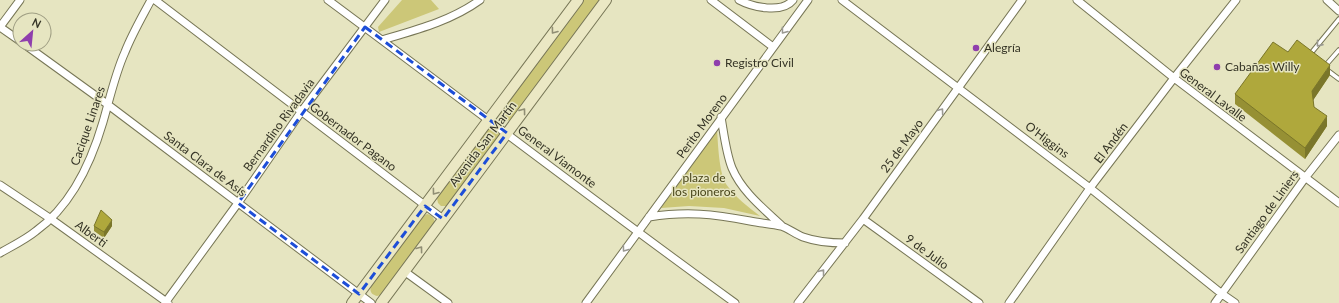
<svg xmlns="http://www.w3.org/2000/svg" width="1339" height="303" font-family="Lato,sans-serif">
  <style>
    .green { fill: #ccc778 }
    .lines { fill: none; stroke-linecap: round; stroke-linejoin: round }
    .service-casing { stroke: #777656; stroke-width: 5.5 }
    .minor-casing { stroke: #777656; stroke-width: 9 }
    .secondary-casing { stroke: #777656; stroke-width: 12 }
    .service { stroke: #fff; stroke-width: 3.5 }
    .minor { stroke: #fff; stroke-width: 7 }
    .secondary { stroke: #ebe8c4; stroke-width: 10 }
    .wall { fill: #969034 }
    .shaded-wall { fill: #7a762a }
    .building { fill: #afa83c; stroke: #7a762a }
    .oneway { stroke: #908e74 }
    .oneway2 { stroke: #9a9992 }
    .marked { fill: none; stroke: #1d4ed8; stroke-width: 3; stroke-dasharray: 8 5; stroke-linejoin: round }
    .poi-dot { fill: #8f3ead; stroke: #e6e5c1; stroke-width: 1.5 }
    .labels { text-anchor: middle; stroke-width: 3; stroke-linejoin: round; paint-order: stroke }
    .poi-label { font-size: 12px; fill: #343325; stroke: #e6e5c1; text-anchor: start }
    .street-label { font-size: 12px; fill: #343325; stroke: #e6e5c1 }
    .park-label { font-size: 12px; fill: #49461a; stroke: #e6e5c1 }
  </style>
  <rect width="100%" height="100%" fill="#e6e5c1"/>
  <path class="green" d="M402 0H431L439 9 379 32 378 27Z
    M582 0H602L512 120 505 121 500 116 502 110Z
    M490 128C495 129 499 131 499 136L450 203 446 206H441L438 203 437 198 439 195 486 130Z
    M717 129C718 144 719 172 726 184 735 197 748 207 760 216L724 208 689 206 661 208Z
    M427 214C432 215 433 217 435 222L433 226 381 295 377 296C370 294 369 290 372 284L422 217Z"/>
  <g class="lines">
    <g class="service-casing">
      <path id="service" d="M1311 55 1312 52 1339 19
        M1325 66 1339 50
        M1327 70 1339 79"/>
    </g>
    <g class="minor-casing">
      <path id="minor" d="M155 0 443 219
        M328 0C464 101 598 204 735 303
        M711 0 773 47
        M739 0C752 7 782 14 793 0
        M842 0 1090 188 1222 294 1235 303
        M1077 0 1174 78 1339 203
        M1327 0 1339 11
        M0 27 20 0
        M0 27 20 41
        M382 40C416 30 451 21 480 0
        M24 44 107 104 371 303
        M721 117C724 134 726 153 732 168 742 192 764 209 782 226
        M0 185 51 219 168 303
        M649 217C687 211 713 214 750 221 760 223 771 224 781 226 788 228 795 234 803 237 817 242 830 243 845 243
        M863 219 979 303
        M0 253C12 246 25 240 36 231 72 205 91 163 103 122 110 98 115 74 125 52 132 34 142 17 151 0
        M404 271 448 303
        M165 303 238 203 301 112 385 0
        M586 303 808 0
        M798 303 863 219 1022 0
        M1009 303 1090 188 1174 78 1236 0
        M1215 303 1305 178 1339 135"/>
    </g>
    <g class="secondary-casing">
      <path id="secondary" d="M352 303 578 0
        M381 303 606 0"/>
    </g>
    <use href="#service" class="service"/>
    <use href="#minor" class="minor"/>
    <use href="#secondary" class="secondary"/>
  </g>
  <path class="wall" d="M1288 52 1330 75 1313 100 1314 107 1327 126 1305 159 1235 104V94Z
    M94 226H112L104 238 94 231Z"/>
  <path class="shaded-wall" d="M1330 65V75L1312 102V91Z
    M1327 116V126L1305 159V148Z
    M112 220V226L104 238V232Z"/>
  <path class="building" d="M1297 40 1330 65 1312 91 1314 107 1327 116 1305 148 1235 94 1273 42 1288 52Z
    M101 210 112 220 104 232 94 226Z"/>
  <defs><path id="oneway-chevron" d="M-2-3.5L2.5 0L-2 3.5" fill="none" stroke-width="1.6" stroke-linecap="round" stroke-linejoin="round"/></defs>
  <g class="oneway">
    <use href="#oneway-chevron" transform="translate(554 31) rotate(127)"/>
    <use href="#oneway-chevron" transform="translate(523 111) rotate(-53)"/>
    <use href="#oneway-chevron" transform="translate(435 192) rotate(127)"/>
    <use href="#oneway-chevron" transform="translate(420 249) rotate(-53)"/>
  </g>
  <g class="oneway2">
    <use href="#oneway-chevron" transform="translate(784 31) rotate(127)"/>
    <use href="#oneway-chevron" transform="translate(1319 44) rotate(129)"/>
    <use href="#oneway-chevron" transform="translate(941 111) rotate(-54)"/>
    <use href="#oneway-chevron" transform="translate(625 249) rotate(126)"/>
    <use href="#oneway-chevron" transform="translate(822 272) rotate(-52)"/>
  </g>
  <path class="marked" d="M365 27 507 133 443 219 425 206 359 294 238 203Z"/>
  <g class="poi-dot">
    <circle cx="976" cy="48" r="4"/>
    <circle cx="717" cy="63" r="4"/>
    <circle cx="1217" cy="67" r="4"/>
  </g>
  <g class="labels">
    <g class="poi-label">
      <text x="984" y="52">Alegría</text>
      <text x="725" y="67">Registro Civil</text>
      <text x="1225" y="71">Cabañas Willy</text>
    </g>
    <g class="street-label">
      <text transform="translate(1213 95) rotate(37)" y="4">General Lavalle</text>
      <text transform="translate(279 125) rotate(-54)" y="4">Bernardino Rivadavia</text>
      <text transform="translate(88 126) rotate(-71)" y="4">Cacique Linares</text>
      <text transform="translate(702 126) rotate(-54)" y="4">Perito Moreno</text>
      <text transform="translate(353 137) rotate(37)" y="4">Gobernador Pagano</text>
      <text transform="translate(1047 140) rotate(37)" y="4">O'Higgins</text>
      <text transform="translate(1111 143) rotate(-53)" y="4">El Andén</text>
      <text transform="translate(483 144) rotate(-53)" y="4">Avenida San Martín</text>
      <text transform="translate(902 146) rotate(-54)" y="4">25 de Mayo</text>
      <text transform="translate(557 157) rotate(37)" y="4">General Viamonte</text>
      <text transform="translate(205 164) rotate(37)" y="4">Santa Clara de Asís</text>
      <text transform="translate(1267 212) rotate(-54)" y="4">Santiago de Liniers</text>
      <text transform="translate(91 234) rotate(36)" y="4">Alberti</text>
      <text transform="translate(927 252) rotate(36)" y="4">9 de Julio</text>
    </g>
    <g class="park-label">
      <text x="704" y="182">plaza de<tspan x="704" dy="14">los pioneros</tspan></text>
    </g>
  </g>
  <g transform="translate(32 32) rotate(27)"><circle r="19" fill="#e6e5c1" stroke="#9f9e83"/>
  <path d="M0-3L7 15L0 10L-7 15Z" fill="#8f3ead"/>
  <text y="-6" font-size="11" font-weight="bold" text-anchor="middle" fill="#343325">N</text>
  </g>
</svg>
